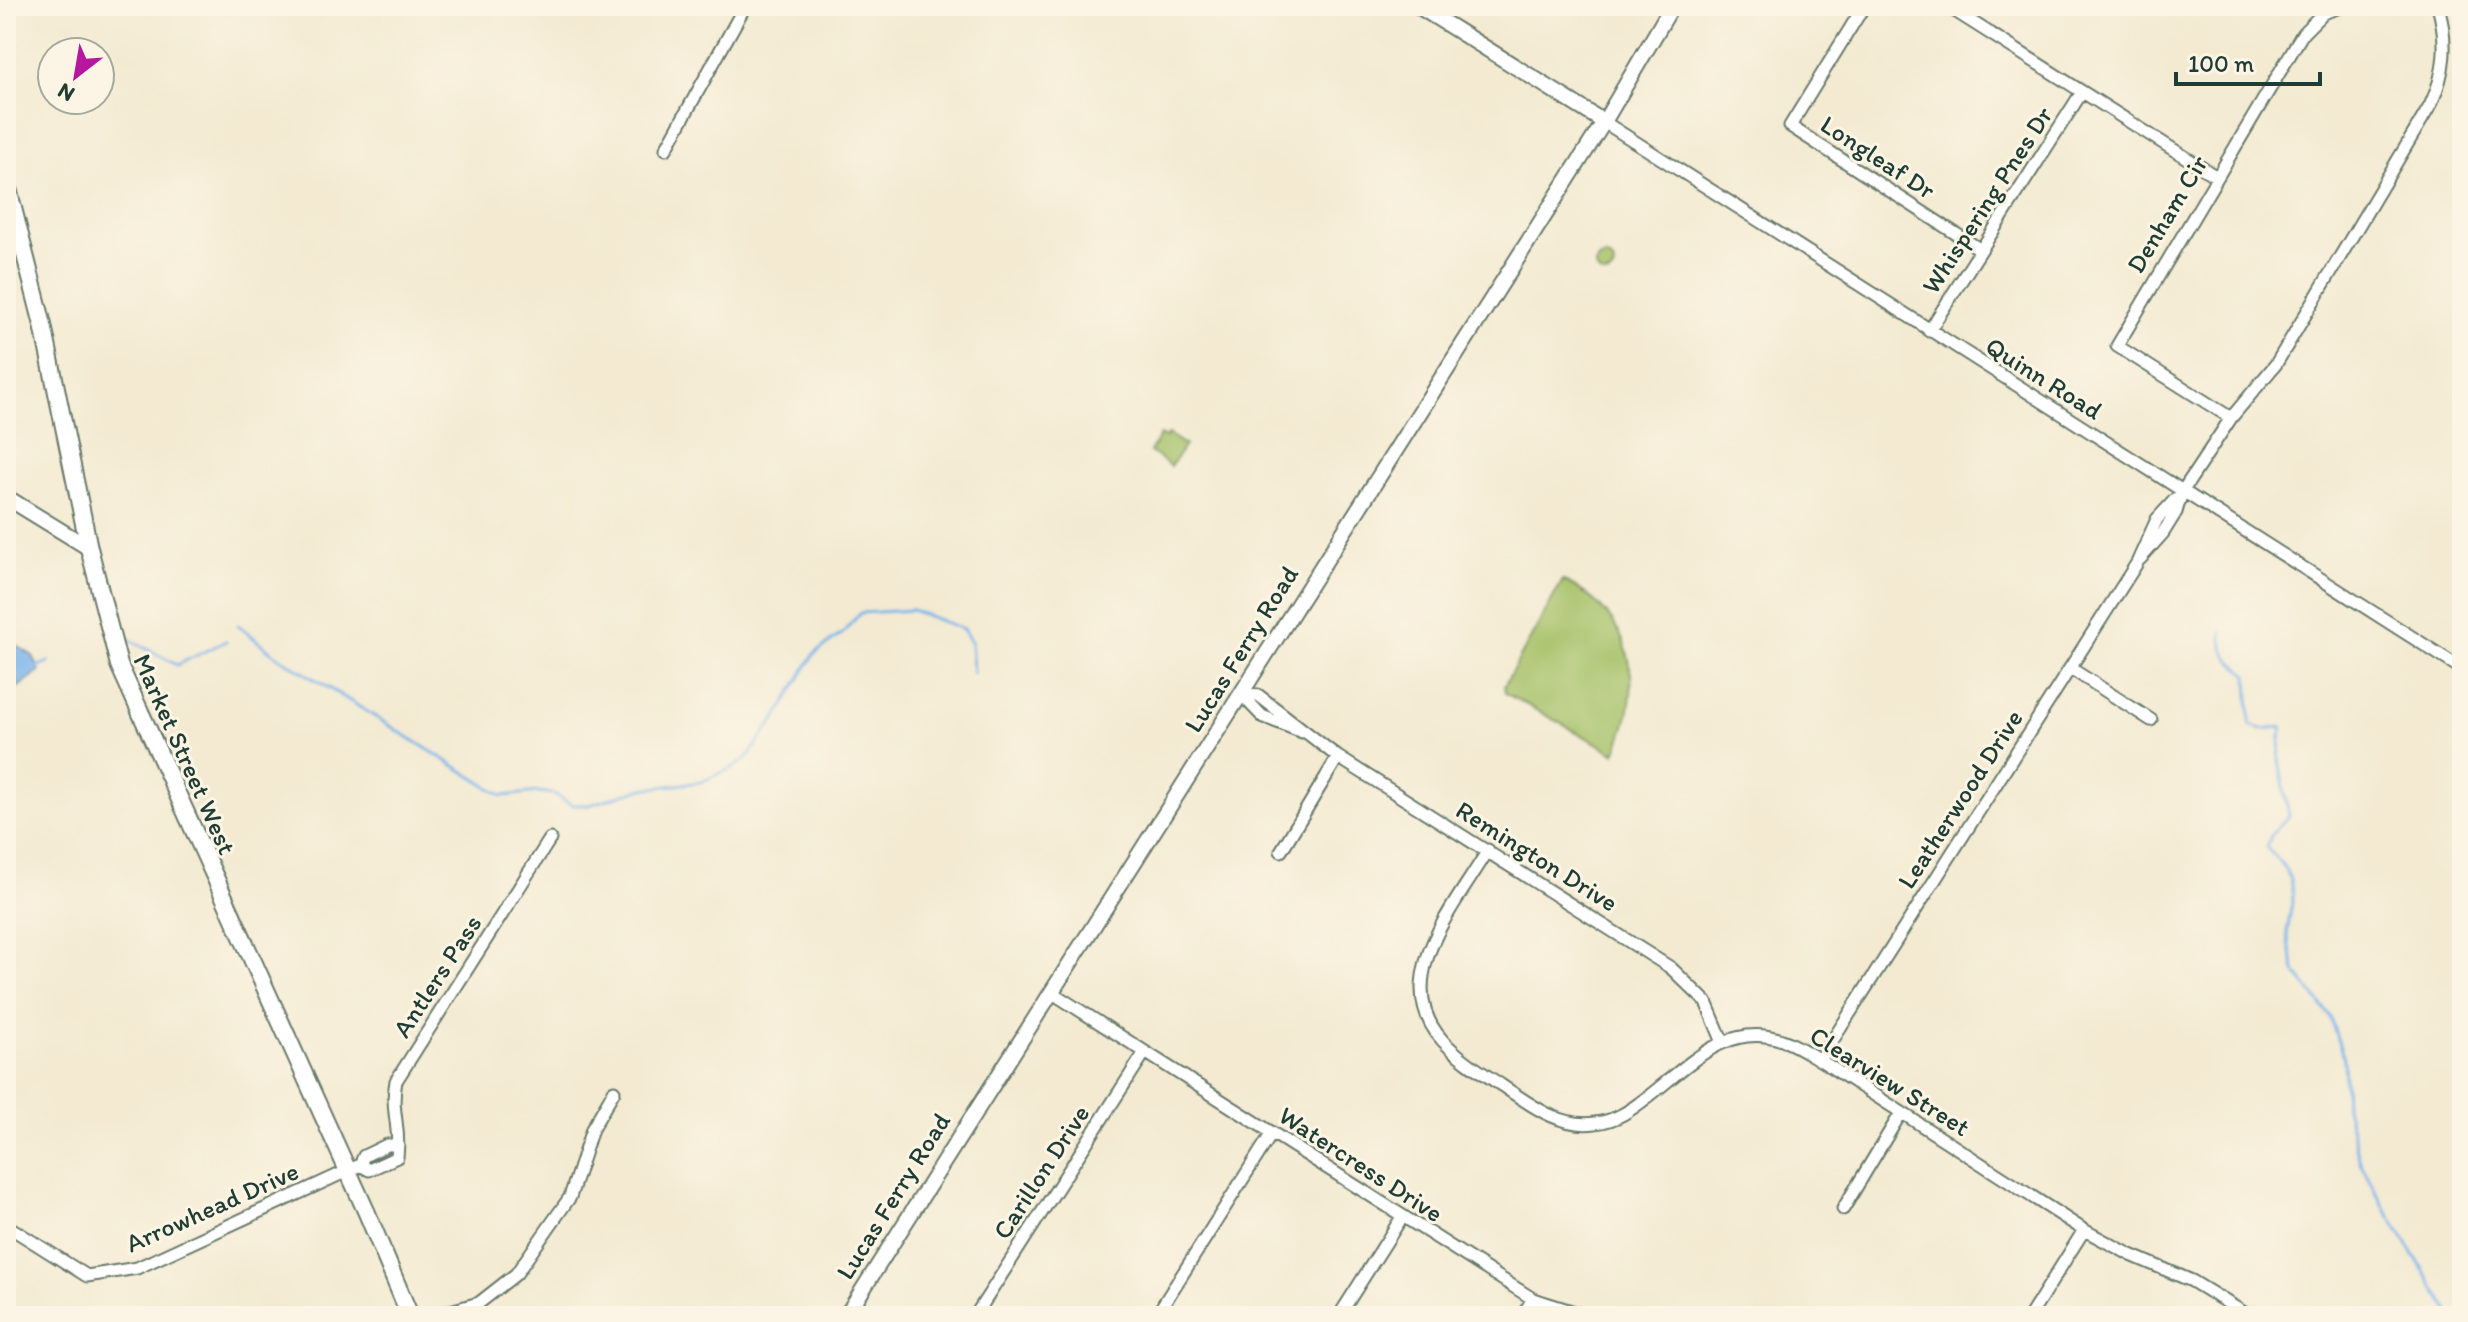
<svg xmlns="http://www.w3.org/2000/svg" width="2468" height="1322" font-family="Itim,sans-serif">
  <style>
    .green { fill: #a5c168; stroke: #627f4e; stroke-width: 2 }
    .water { fill: #7cb4eb; stroke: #4e7890; stroke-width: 2 }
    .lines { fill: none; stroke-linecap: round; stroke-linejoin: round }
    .stream { stroke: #7cb4eb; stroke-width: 3 }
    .minor-casing { stroke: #697a6b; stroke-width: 15 }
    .tertiary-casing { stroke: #697a6b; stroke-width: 18 }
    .secondary-casing { stroke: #697a6b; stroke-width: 20 }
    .minor { stroke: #fff; stroke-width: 11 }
    .tertiary { stroke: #fff; stroke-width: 14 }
    .secondary { stroke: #fff; stroke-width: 16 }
    .labels { text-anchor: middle; stroke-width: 6; stroke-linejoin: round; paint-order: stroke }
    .street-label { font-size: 26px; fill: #1f3d34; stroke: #fcf5e5 }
  </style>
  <rect width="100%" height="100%" fill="#fcf5e5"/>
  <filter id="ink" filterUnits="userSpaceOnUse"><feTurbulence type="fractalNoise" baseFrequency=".0125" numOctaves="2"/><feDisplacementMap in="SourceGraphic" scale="16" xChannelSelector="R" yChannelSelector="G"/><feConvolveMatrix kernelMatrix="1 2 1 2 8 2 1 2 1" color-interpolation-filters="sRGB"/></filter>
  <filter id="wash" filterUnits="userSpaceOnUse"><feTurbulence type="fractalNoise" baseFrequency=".006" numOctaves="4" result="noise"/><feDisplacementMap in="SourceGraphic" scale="32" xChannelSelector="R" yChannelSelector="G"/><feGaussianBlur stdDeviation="1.8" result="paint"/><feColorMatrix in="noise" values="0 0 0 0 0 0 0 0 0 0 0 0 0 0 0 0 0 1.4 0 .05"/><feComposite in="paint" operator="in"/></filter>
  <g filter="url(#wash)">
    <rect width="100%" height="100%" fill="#f3ead1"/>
    <path class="green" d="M1596 266a9 9 0 1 1 18 0a9 9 0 1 1-18 0Z
      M1168 434 1185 445 1171 466 1150 452 1160 435 1165 438Z
      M1563 580C1635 617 1646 683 1615 753L1505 693 1504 686Z"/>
    <path class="water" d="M6 639 33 656 40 671 6 696Z"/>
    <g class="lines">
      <path class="stream" d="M238 625 274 654 503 796 538 792 554 794 572 805H589L641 789 701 782 736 766 747 758 777 717 814 654 843 633 860 613 912 610 963 629 971 642 973 673
        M2222 632C2221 655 2230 661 2248 675L2250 725 2261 729 2282 727 2279 760 2289 816 2271 835 2267 848 2285 868 2290 879 2293 896 2287 933 2295 971 2330 1017 2344 1059 2346 1107 2360 1162 2383 1205 2452 1316
        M119 634 177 665 226 641
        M34 668 49 662"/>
    </g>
  </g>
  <g filter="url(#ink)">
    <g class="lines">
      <g class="minor-casing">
        <path id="minor" d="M1864 6 1790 126 1981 250
          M1947 6 2215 176
          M1604 122 2462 669
          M666 149 745 6
          M1929 331 2082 92
          M2231 418 2117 346 2303 33 2323 13 2343 6
          M2140 559 2163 533 2176 512 2182 492 2231 418 2276 364 2430 106C2446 72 2448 42 2438 6
          M2070 668 2151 720
          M1241 694 1258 695 1338 757 1671 968 1706 1002 1722 1040
          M1241 694 1262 716 1302 732
          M1488 850C1457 904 1387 980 1443 1041 1460 1059 1481 1072 1501 1085 1530 1104 1559 1128 1595 1123 1617 1121 1632 1109 1649 1096 1688 1066 1727 1021 1782 1040 1795 1044 1808 1053 1820 1060L2084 1230 2131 1255 2192 1281 2249 1316
          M1281 851 1338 757
          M1051 992 1533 1299 1581 1314 1666 1316
          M1820 1060 2137 563 2157 519 2182 492
          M360 1165 369 1170 397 1157C401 1126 390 1112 396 1081L550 839
          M1843 1209 1901 1113
          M6 1225 87 1276 137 1268 360 1165 364 1156 387 1145H398
          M432 1316 479 1303 516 1274 570 1197 592 1129 614 1091
          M975 1316 1145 1052
          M1156 1316 1272 1133
          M1339 1316 1402 1217
          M1522 1316 1533 1299
          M2030 1316 2084 1230"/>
      </g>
      <g class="tertiary-casing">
        <path id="tertiary" d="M1418 6 1604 122
          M6 497 89 548
          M846 1316 1604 122 1672 6"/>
      </g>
      <g class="secondary-casing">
        <path id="secondary" d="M6 181 43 325 89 548 119 665 367 1213 410 1316"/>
      </g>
      <use href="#minor" class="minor"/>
      <use href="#tertiary" class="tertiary"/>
      <use href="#secondary" class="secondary"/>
    </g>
  </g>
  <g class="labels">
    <g class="street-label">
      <text transform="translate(1878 157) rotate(33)" y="9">Longleaf Dr</text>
      <text transform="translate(1987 200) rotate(-57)" y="9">Whispering Pnes Dr</text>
      <text transform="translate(2167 214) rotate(-59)" y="9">Denham Cir</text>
      <text transform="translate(2044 378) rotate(32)" y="9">Quinn Road</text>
      <text transform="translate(1241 649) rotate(-58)" y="9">Lucas Ferry Road</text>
      <text transform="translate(185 754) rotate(66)" y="9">Market Street West</text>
      <text transform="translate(1960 799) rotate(-57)" y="9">Leatherwood Drive</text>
      <text transform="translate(1537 856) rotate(32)" y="9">Remington Drive</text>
      <text transform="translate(437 976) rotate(-57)" y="9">Antlers Pass</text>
      <text transform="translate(1890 1081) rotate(32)" y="9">Clearview Street</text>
      <text transform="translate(1361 1164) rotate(33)" y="9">Watercress Drive</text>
      <text transform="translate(1041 1172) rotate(-57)" y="9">Carillon Drive</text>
      <text transform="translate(893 1196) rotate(-58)" y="9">Lucas Ferry Road</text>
      <text transform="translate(212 1207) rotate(-24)" y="9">Arrowhead Drive</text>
    </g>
  </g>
  <rect width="2468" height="1322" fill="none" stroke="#fcf5e5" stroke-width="32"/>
  <g transform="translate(76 76) rotate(211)"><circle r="38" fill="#fcf5e5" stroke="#a4ab9e" stroke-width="2"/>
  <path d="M0-6L14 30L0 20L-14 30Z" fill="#b5179e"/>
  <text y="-12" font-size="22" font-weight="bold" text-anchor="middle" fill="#1f3d34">N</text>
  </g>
  <path d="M2176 72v12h144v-12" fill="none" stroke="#1f3d34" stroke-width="4"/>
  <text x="2188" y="72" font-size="24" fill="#1f3d34" stroke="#fcf5e5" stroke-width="6" paint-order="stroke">100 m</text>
</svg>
